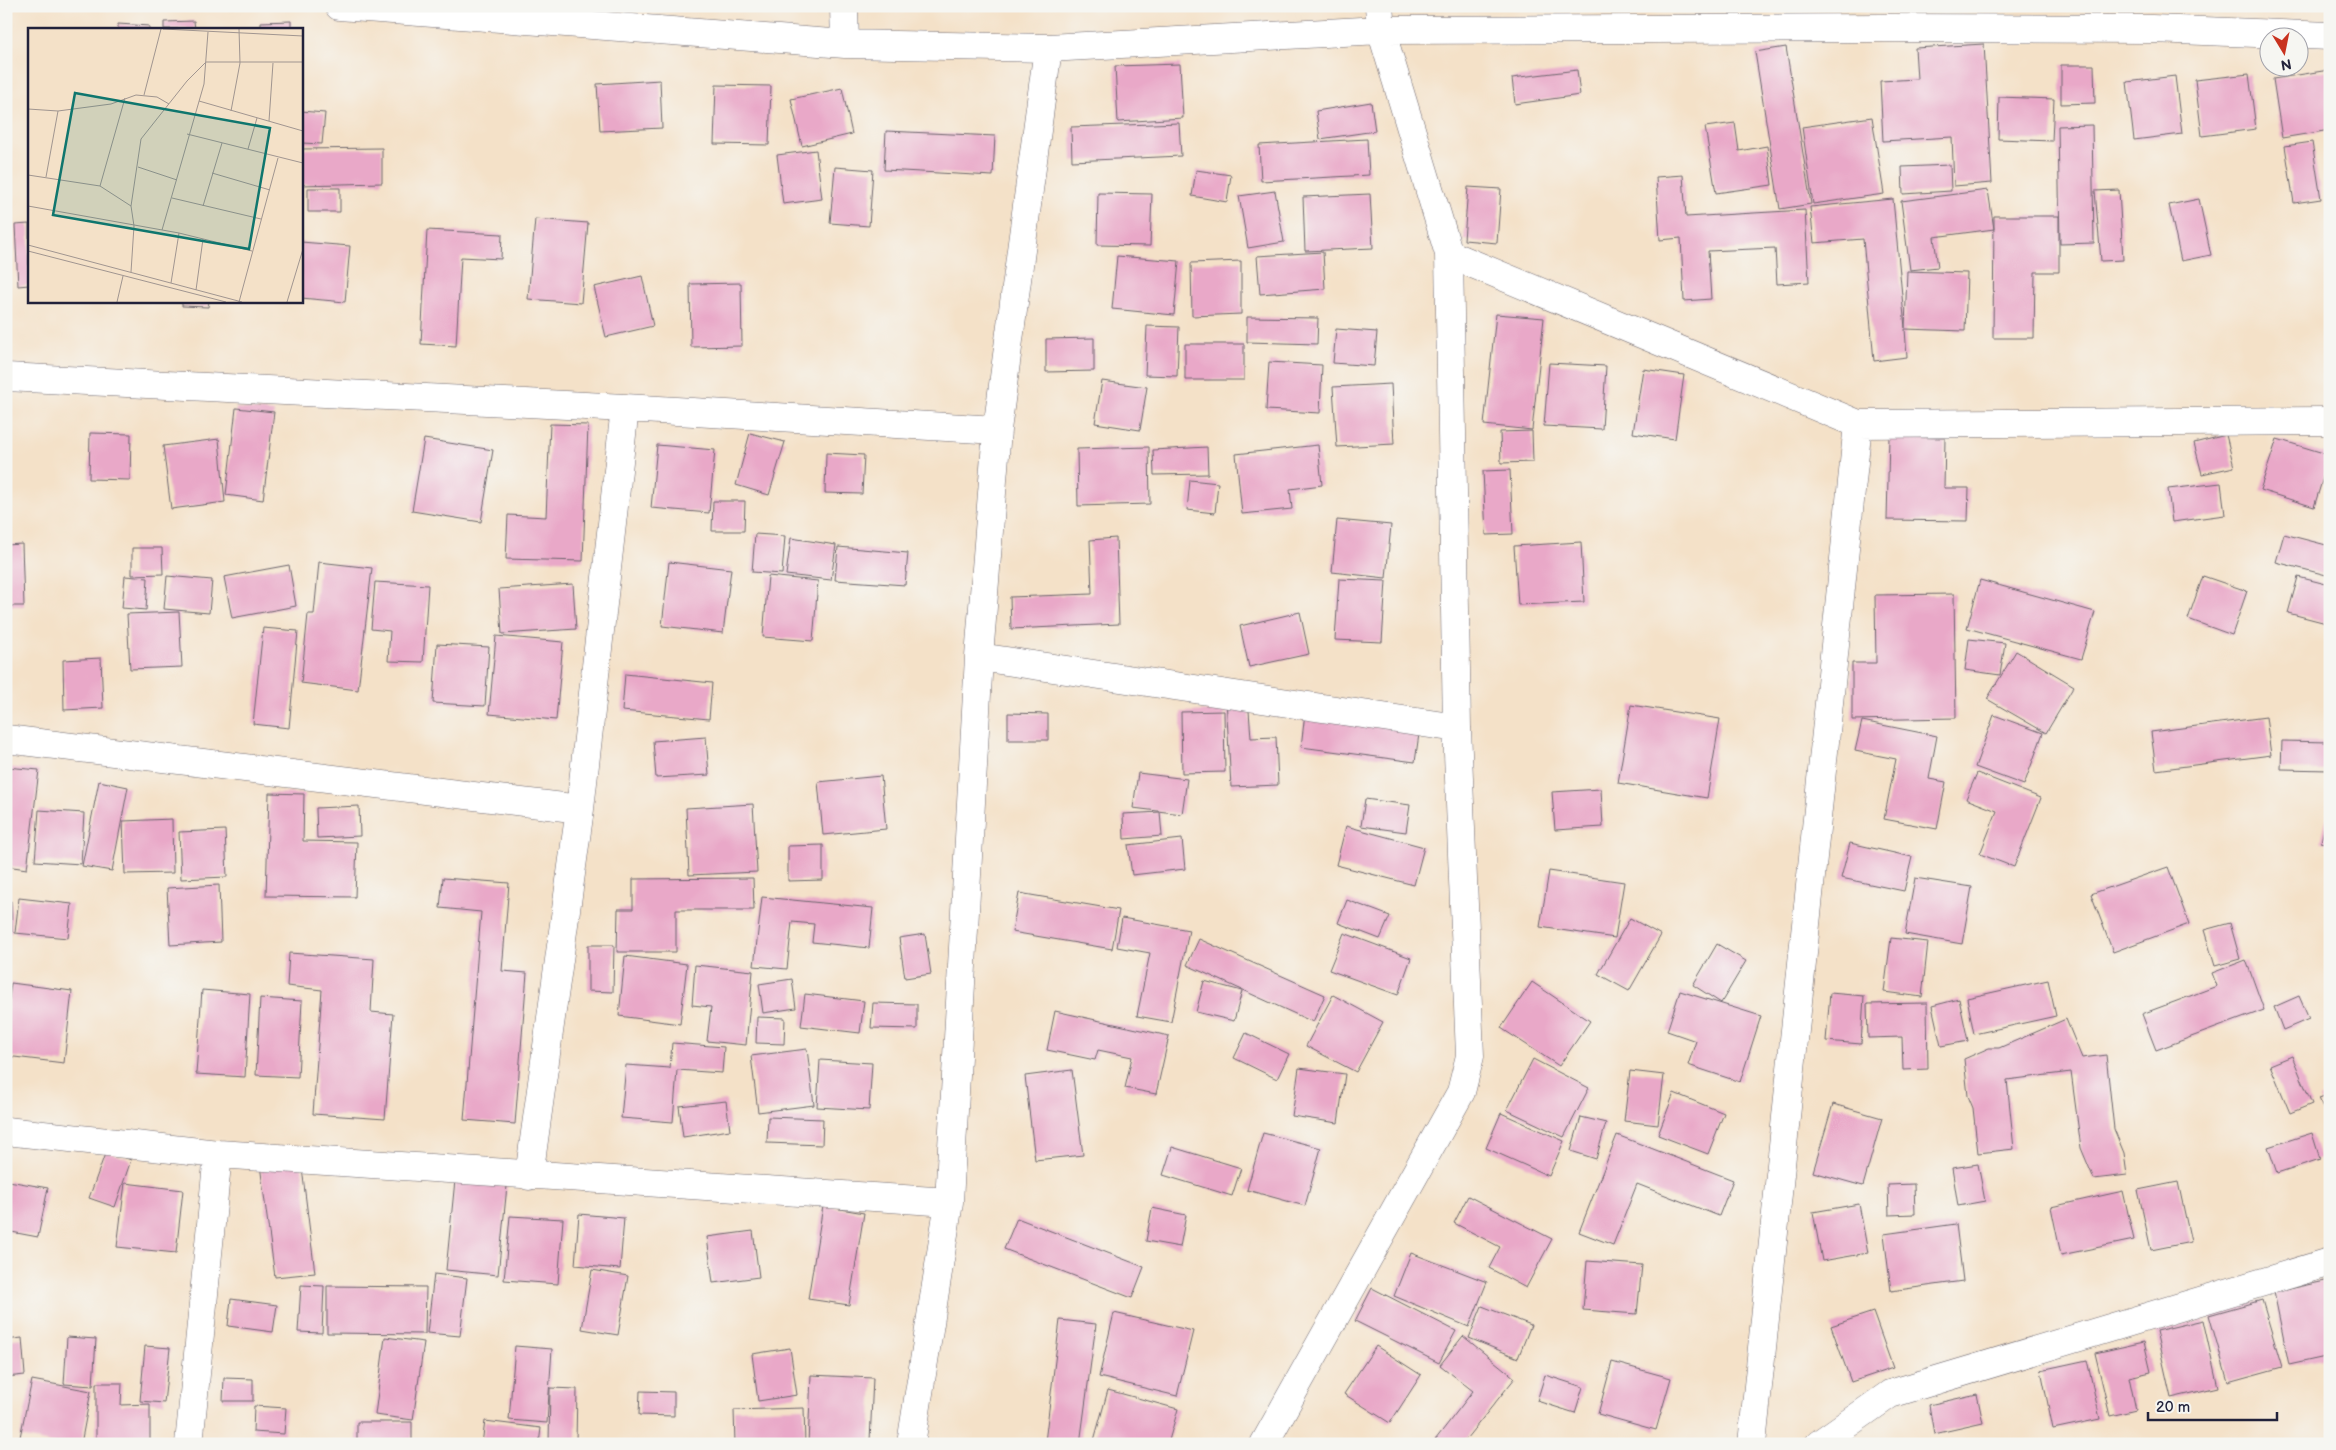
<svg xmlns="http://www.w3.org/2000/svg" width="2336" height="1450" font-family="'Balsamiq Sans',sans-serif">
  <style>
    .building { fill: #e9a8c8 }
    .lines { fill: none; stroke-linecap: round; stroke-linejoin: round }
    .minor-casing { stroke: #6c656c; stroke-width: 29 }
    .minor { stroke: #fff; stroke-width: 28 }
    .inset-road { fill: none; stroke: #a09590; stroke-width: 1 }
    .view { fill: #0f766e; fill-opacity: 0.15; stroke: #0f766e; stroke-width: 2.5 }
    .inset-edge { fill: none; stroke: #22223b; stroke-width: 2.5 }
  </style>
  <rect width="100%" height="100%" fill="#f6f6f2"/>
  <filter id="ink" filterUnits="userSpaceOnUse"><feTurbulence type="fractalNoise" baseFrequency=".02" numOctaves="2"/><feDisplacementMap in="SourceGraphic" scale="10" xChannelSelector="R" yChannelSelector="G"/><feConvolveMatrix kernelMatrix="1 2 1 2 8 2 1 2 1" color-interpolation-filters="sRGB"/></filter>
  <filter id="wash" filterUnits="userSpaceOnUse"><feTurbulence type="fractalNoise" baseFrequency=".0096" numOctaves="4" result="noise"/><feDisplacementMap in="SourceGraphic" scale="20" xChannelSelector="R" yChannelSelector="G"/><feGaussianBlur stdDeviation="1.12" result="paint"/><feColorMatrix in="noise" values="0 0 0 0 0 0 0 0 0 0 0 0 0 0 0 0 0 1.4 0 .05"/><feComposite in="paint" operator="in"/></filter>
  <g filter="url(#wash)">
    <rect width="100%" height="100%" fill="#f4e1c8"/>
    <g id="blocks">
      <path class="building" d="M194 21 195 29H164V22Z
        M291 21V29H261V22Z
        M118 24 149 26V29H118Z
        M1984 44 1992 183 1954 186 1952 137 1883 141 1880 81 1917 79 1915 48Z
        M1786 47 1811 204 1780 209 1755 52Z
        M1180 64 1183 118 1118 122 1115 66Z
        M2061 65H2094L2095 103 2061 104Z
        M1577 70 1580 95 1515 104 1512 78Z
        M2329 70 2330 130 2282 138 2273 79Z
        M2249 74 2256 129 2202 136 2195 80Z
        M2175 76 2182 134 2134 140 2127 82Z
        M660 80 662 128 600 131 597 84Z
        M716 85 771 86 769 145 714 144Z
        M842 88 852 134 802 146 791 99Z
        M1999 97 2054 99 2052 141 1998 139Z
        M1371 102 1375 131 1320 139 1316 111Z
        M301 111 325 113 322 144 301 143Z
        M1872 117 1884 194 1813 204 1802 127Z
        M1179 123 1181 156 1072 161 1071 127Z
        M1735 123 1739 151 1767 146 1772 185 1716 193 1705 127Z
        M2092 125 2094 243 2060 244 2058 126Z
        M886 131 995 136 993 176 884 170Z
        M1367 139 1369 175 1261 181 1259 145Z
        M2312 142 2321 199 2294 203 2285 146Z
        M382 148V183L301 185V149Z
        M816 150 822 199 783 204 777 155Z
        M1950 165 1951 191 1903 194 1902 167Z
        M835 167 873 170 869 226 830 223Z
        M1196 170 1231 175 1227 202 1192 196Z
        M1683 175 1686 217 1805 210 1809 282 1777 284 1775 248 1708 251 1711 299 1684 301 1681 238 1660 240 1656 177Z
        M1468 187 1501 189 1497 243 1464 240Z
        M308 188H340V212H308Z
        M1988 190 1994 229 1934 237 1938 267 1910 270 1901 201Z
        M2119 190 2123 260 2101 261 2095 191Z
        M1275 191 1284 242 1248 248 1239 196Z
        M1098 193 1152 194 1150 246 1097 245Z
        M1370 194 1373 248 1305 251 1303 197Z
        M1893 199 1905 328 1907 271 1967 273 1965 331 1905 329 1907 357 1874 361 1863 239 1814 243 1810 207Z
        M2199 199 2211 255 2181 261 2169 205Z
        M1994 216H2059V272H2035L2034 338H1993Z
        M535 219 588 223 581 303 528 299Z
        M29 224V285L18 286 15 225Z
        M427 230 502 234 501 259 461 257 456 346 421 344Z
        M301 242 350 246 345 302 301 298Z
        M1323 252 1325 289 1260 294 1257 256Z
        M1117 256 1179 261 1174 315 1112 309Z
        M1241 261V314L1192 316 1191 263Z
        M642 276 653 326 606 337 594 287Z
        M741 283 742 346 691 347 690 284Z
        M182 301H209L208 307 182 306Z
        M1496 314 1544 318 1532 430 1484 425Z
        M1247 317 1318 318 1317 344 1247 342Z
        M1147 326 1179 327 1177 376 1145 375Z
        M1336 329 1377 332 1374 366 1333 363Z
        M1094 338V371L1046 372V339Z
        M1185 344H1244V380H1185Z
        M1269 362 1322 365 1320 413 1266 410Z
        M1549 363 1606 366 1602 429 1544 426Z
        M1643 369 1684 375 1675 439 1633 433Z
        M1102 381 1147 387 1140 430 1095 423Z
        M1391 384 1394 444 1337 447 1333 387Z
        M236 408 274 412 263 500 226 495Z
        M550 424 588 425 583 561 506 559 508 515 546 517Z
        M1532 431 1533 462 1501 463 1500 432Z
        M90 433 131 434 130 480 89 479Z
        M750 433 785 442 769 495 736 485Z
        M2226 435 2234 467 2202 474 2194 443Z
        M1889 437 1945 438 1944 488H1969L1968 521 1887 520Z
        M219 439 225 502 171 509 163 446Z
        M424 439 493 450 481 522 412 511Z
        M2277 439 2330 455 2314 507 2260 490Z
        M657 445 715 450 709 513 651 508Z
        M1318 445 1322 485 1290 489 1292 509 1242 514 1236 454Z
        M1149 447 1150 504 1078 506 1077 449Z
        M1207 447 1208 474 1154 475 1153 450Z
        M826 453 864 455 862 494 825 493Z
        M1510 470 1513 534 1486 535 1483 471Z
        M1190 480 1218 483 1215 513 1187 510Z
        M2221 483 2225 515 2172 522 2168 489Z
        M713 501H745L744 531H712Z
        M1337 520 1391 525 1386 578 1332 572Z
        M755 534 785 536 782 574 752 572Z
        M2284 534 2330 546V576L2276 562Z
        M791 538 836 545 831 580 786 575Z
        M1116 538 1119 624 1011 629 1010 597 1092 594 1090 540Z
        M1581 542 1584 602 1518 605 1514 546Z
        M22 544 24 606H6V545Z
        M838 547 908 553 905 585 835 580Z
        M132 548H162L163 574 132 575Z
        M319 562 372 568 358 690 301 683 308 614H314Z
        M669 562 731 569 723 633 662 626Z
        M289 565 296 606 232 618 224 577Z
        M125 576 148 578 146 610 122 608Z
        M167 576 212 580 209 613 164 609Z
        M768 576 818 581 813 641 763 637Z
        M2203 576 2247 591 2232 635 2188 619Z
        M2298 577 2330 585V624L2288 613Z
        M1339 579 1386 581 1382 642 1335 640Z
        M1980 580 2095 612 2081 659 1967 628Z
        M375 582 428 585 423 662 388 661 390 631 371 629Z
        M573 584 576 629 502 634 499 589Z
        M1954 594 1956 718 1852 720V663H1876L1875 595Z
        M179 612 182 667 130 669 127 614Z
        M1300 612 1309 654 1249 667 1240 626Z
        M263 628 298 631 289 728 253 724Z
        M496 636 563 642 556 720 489 714Z
        M1969 639 2005 643 2000 675 1965 670Z
        M437 644 489 647 485 706 433 703Z
        M2016 651 2074 686 2046 733 1987 699Z
        M101 658 103 708 64 710 63 660Z
        M625 674 712 683 709 719 622 711Z
        M1248 697 1251 738 1276 737 1278 785 1231 787 1226 698Z
        M1306 705 1421 720 1415 762 1301 747Z
        M1631 705 1720 719 1707 798 1618 783Z
        M1224 711 1225 772 1182 773 1181 712Z
        M1008 713 1048 714V740H1008Z
        M1994 715 2043 733 2024 785 1975 767Z
        M2266 717 2271 755 2156 770 2151 732Z
        M1862 721 1937 736 1929 779 1946 782 1937 829 1884 819 1896 759 1855 751Z
        M706 737 709 775 656 778 653 741Z
        M2282 741 2330 742V770L2281 769Z
        M6 767 39 770 27 869 6 866Z
        M1138 773 1187 779 1182 814 1133 808Z
        M1977 773 2041 798 2014 867 1980 854 1997 811 1966 799Z
        M881 776 886 829 823 835 818 782Z
        M99 781 128 787 112 871 82 866Z
        M1601 789 1603 827 1555 830 1552 792Z
        M269 793 304 794 303 841 357 842 355 897 266 896Z
        M1365 799 1410 805 1406 832 1361 826Z
        M753 804 757 872 689 875 686 808Z
        M359 806 360 836 317 838 316 808Z
        M2329 808H2330V844L2321 842Z
        M39 810 84 813 81 864 35 861Z
        M1160 812 1162 836 1124 839 1123 814Z
        M172 819 173 873 125 874 123 821Z
        M1346 826 1424 847 1414 885 1336 865Z
        M225 830 227 877 181 879 179 832Z
        M1182 839 1185 869 1132 875 1128 845Z
        M1850 843 1912 857 1904 891 1841 878Z
        M823 845V880L788 881V846Z
        M2168 867 2189 924 2113 952 2091 894Z
        M1549 871 1624 882 1615 938 1540 927Z
        M443 878 509 883 502 971 527 973 515 1124 464 1120 481 912 440 908Z
        M753 878 754 910H676V952H617L618 909H633V879Z
        M1915 878 1972 887 1962 944 1905 934Z
        M219 885 221 942 170 945 167 888Z
        M1019 893 1119 910 1112 949 1012 932Z
        M762 897 873 908 869 948 812 942 814 924 792 922 787 969 754 966Z
        M19 898 72 904 68 938 15 933Z
        M1347 900 1390 916 1380 939 1338 923Z
        M6 901H11L12 933H6Z
        M1122 918 1189 930 1171 1022 1137 1016 1150 953 1117 947Z
        M1630 918 1661 935 1629 991 1598 974Z
        M2230 923 2240 959 2215 966 2204 930Z
        M1344 933 1411 958 1398 995 1329 970Z
        M925 934 931 974 905 978 899 938Z
        M1891 938 1928 942 1922 997 1884 992Z
        M1199 939 1325 995 1313 1022 1187 965Z
        M1717 944 1746 961 1721 1003 1693 985Z
        M588 945H614L613 992 588 991Z
        M289 953 374 959 371 1012 393 1014 385 1119 313 1114 322 990 287 986Z
        M625 956 687 964 680 1024 619 1016Z
        M2246 960 2264 1010 2156 1050 2142 1014 2217 986 2212 973Z
        M695 965 753 971 746 1045 707 1041 711 1007 692 1005Z
        M792 979 796 1008 763 1013 759 984Z
        M2048 980 2056 1016 1974 1034 1967 998Z
        M1204 981 1242 991 1234 1021 1196 1012Z
        M1532 982 1590 1021 1559 1066 1501 1028Z
        M11 983 72 991 64 1063 6 1056V1020Z
        M202 990 250 994 245 1077 196 1074Z
        M1680 991 1761 1016 1740 1082 1688 1065 1696 1041 1667 1031Z
        M1830 993 1864 996 1861 1044 1826 1041Z
        M805 994 864 1001 860 1033 801 1026Z
        M1333 995 1383 1022 1356 1072 1306 1046Z
        M2299 996 2309 1019 2283 1030 2274 1007Z
        M260 998 302 1001 298 1077 256 1075Z
        M1959 999 1968 1041 1941 1046 1932 1006Z
        M873 1003 917 1004V1029L871 1028Z
        M1927 1003 1928 1069 1903 1070 1902 1037 1868 1038 1867 1004Z
        M1055 1011 1169 1036 1156 1094 1125 1088 1132 1057 1098 1050 1095 1060 1047 1050Z
        M757 1017 785 1018 784 1044 756 1043Z
        M2066 1019 2082 1058 2106 1055 2114 1129 2124 1153 2127 1175 2094 1179 2081 1148 2071 1072 2007 1080 2014 1149 1978 1153 1973 1108 1968 1096 1964 1059 1989 1048H1999Z
        M1246 1033 1289 1054 1277 1079 1234 1058Z
        M672 1043 724 1047 722 1073 677 1070 673 1122 621 1118 626 1065 670 1068Z
        M807 1049 814 1105 758 1112 751 1056Z
        M2292 1056 2312 1104 2290 1113 2270 1065Z
        M1533 1059 1589 1088 1564 1137 1507 1110Z
        M820 1060 872 1063 869 1110 817 1107Z
        M1299 1068 1345 1074 1338 1123 1292 1116Z
        M1072 1070 1083 1155 1035 1160 1025 1076Z
        M1630 1071 1664 1075 1658 1125 1624 1121Z
        M1674 1093 1724 1113 1708 1154 1658 1135Z
        M2330 1094V1125L2319 1098Z
        M726 1101 730 1130 683 1137 679 1106Z
        M1833 1104 1882 1118 1863 1186 1813 1172Z
        M1501 1113 1564 1141 1549 1176 1486 1148Z
        M768 1117 823 1119 822 1145 767 1143Z
        M1581 1117 1606 1123 1596 1159 1571 1151Z
        M1263 1133 1321 1148 1305 1206 1247 1190Z
        M2312 1133 2320 1159 2277 1173 2268 1147Z
        M1617 1135 1733 1180 1719 1216 1637 1184 1613 1245 1579 1232Z
        M1172 1147 1241 1168 1232 1196 1163 1175Z
        M106 1151 131 1160 115 1207 89 1198Z
        M301 1160 315 1273 275 1277 260 1165Z
        M1978 1164 1985 1201 1958 1206 1952 1168Z
        M455 1180 507 1186 498 1275 446 1270Z
        M9 1181 48 1188 38 1237 6 1231V1196Z
        M2178 1182 2191 1242 2151 1250 2138 1190Z
        M125 1183 183 1190 176 1253 117 1247Z
        M1914 1184 1915 1214 1889 1215 1888 1185Z
        M2123 1191 2134 1240 2061 1255 2051 1207Z
        M1468 1196 1552 1239 1526 1288 1489 1268 1500 1247 1454 1223Z
        M1859 1204 1868 1253 1822 1261 1813 1212Z
        M823 1206 864 1213 849 1305 808 1299Z
        M1152 1208 1186 1215 1180 1247 1146 1241Z
        M579 1214 624 1218 620 1269 575 1265Z
        M510 1216 563 1219 558 1284 504 1280Z
        M1017 1218 1144 1267 1132 1298 1004 1249Z
        M1956 1224 1963 1281 1891 1291 1884 1234Z
        M753 1231 759 1277 713 1283 707 1237Z
        M1411 1253 1487 1282 1469 1327 1394 1296Z
        M1587 1261 1642 1265 1637 1314 1583 1310Z
        M592 1270 628 1276 618 1335 582 1329Z
        M434 1274 467 1278 460 1336 427 1333Z
        M2330 1280V1356L2289 1365 2274 1292Z
        M301 1285 324 1286 322 1333 298 1332Z
        M327 1286 426 1287 425 1334 327 1333Z
        M1372 1288 1456 1331 1439 1363 1355 1321Z
        M231 1299 277 1305 273 1332 228 1326Z
        M2262 1300 2282 1367 2228 1382 2209 1315Z
        M1482 1306 1531 1325 1518 1358 1469 1338Z
        M1873 1312 1893 1368 1851 1382 1831 1326Z
        M1114 1313 1193 1331 1177 1396 1099 1377Z
        M1060 1320 1096 1324 1080 1444 1045 1442Z
        M2203 1320 2218 1387 2171 1398 2156 1331Z
        M1463 1336 1515 1378 1462 1444H1432L1473 1391 1440 1365Z
        M67 1337 96 1339 93 1386 64 1384Z
        M385 1337 424 1342 413 1420 375 1415Z
        M22 1338 25 1375 6 1377V1340Z
        M2144 1342 2151 1372 2129 1377 2136 1410 2110 1416 2095 1353Z
        M145 1346 170 1348 164 1403 140 1401Z
        M515 1346 552 1349 547 1423 509 1420Z
        M1376 1346 1421 1375 1390 1423 1344 1394Z
        M790 1348 797 1395 758 1401 752 1354Z
        M2087 1360 2100 1419 2053 1429 2041 1370Z
        M1612 1362 1671 1378 1656 1430 1598 1414Z
        M811 1375 873 1378 870 1441 846 1440V1444H808Z
        M1545 1375 1583 1387 1575 1413 1537 1401Z
        M224 1378 253 1379V1401H223Z
        M32 1380 91 1391 81 1444H55L20 1437Z
        M96 1383H122L121 1405 150 1404V1444H96Z
        M550 1388 577 1389 576 1443H549Z
        M1108 1390 1178 1409 1168 1444H1093Z
        M640 1391 674 1392V1416L639 1415Z
        M1977 1394 1983 1423 1934 1434 1929 1405Z
        M254 1406 286 1408 284 1434 253 1432Z
        M804 1408 805 1444H735L734 1410Z
        M485 1421 541 1428 539 1444H482Z
        M357 1422H412V1444H357Z"/>
    </g>
  </g>
  <g filter="url(#ink)">
    <use href="#blocks" fill-opacity="0" stroke="#6c656c" stroke-width="1"/>
    <g class="lines">
      <g class="minor-casing">
        <path id="minor" d="M339 6 845 44 1048 48 1381 30 1886 28 2152 29 2330 36
          M844 6 845 44
          M1449 254 1858 424 2330 421
          M6 377 625 408 997 430
          M979 657 1457 728
          M6 739 580 809
          M6 1131 218 1154 949 1202
          M529 1176 580 809 625 408
          M189 1444 218 1154
          M911 1444 949 1202 979 657 997 430 1048 48
          M1264 1444 1461 1092 1470 1056 1457 728 1449 254 1381 30 1379 6
          M1752 1444 1858 424
          M1819 1444 1890 1394 2330 1262"/>
      </g>
      <use href="#minor" class="minor"/>
    </g>
  </g>
  <g transform="translate(28 28)">
    <rect width="275" height="275" fill="#f4e1c8"/>
    <path class="inset-road" d="M135 1 275 8M116 67 133 1M171 73 275 103M0 81 30 83 83 76 108 67 129 69 141 76M203 83 212 35 211 1M241 93 245 35M159 106 275 135M220 121 229 90M110 139 149 152M184 145 242 162M0 147 72 158 103 178M18 149 30 83M72 158 97 70M144 170 233 191M0 178 151 205 224 223M175 178 194 115M134 202 176 56 180 4M0 217 214 274M0 223 198 274M103 244 106 198 103 178 113 111 159 53 178 34H275M143 255 151 205M168 262 175 211M89 274 95 248M211 274 250 130M259 274 275 221"/>
    <path class="view" d="M47 65 242 100 221 221 25 187Z"/>
    <rect width="275" height="275" class="inset-edge"/>
  </g>
  <rect width="2336" height="1450" fill="none" stroke="#f6f6f2" stroke-width="25"/>
  <g transform="translate(2284 52) rotate(170)"><circle r="24" fill="#f6f6f2" stroke="#a1a1a9"/>
  <path d="M0-4L9 19L0 12L-9 19Z" fill="#c8321e"/>
  <text y="-8" font-size="14" font-weight="bold" text-anchor="middle" fill="#22223b">N</text>
  </g>
  <path d="M2148 1412v8h129v-8" fill="none" stroke="#22223b" stroke-width="2.5"/>
  <text x="2156" y="1412" font-size="15" fill="#22223b" stroke="#f6f6f2" stroke-width="4" paint-order="stroke">20 m</text>
</svg>
